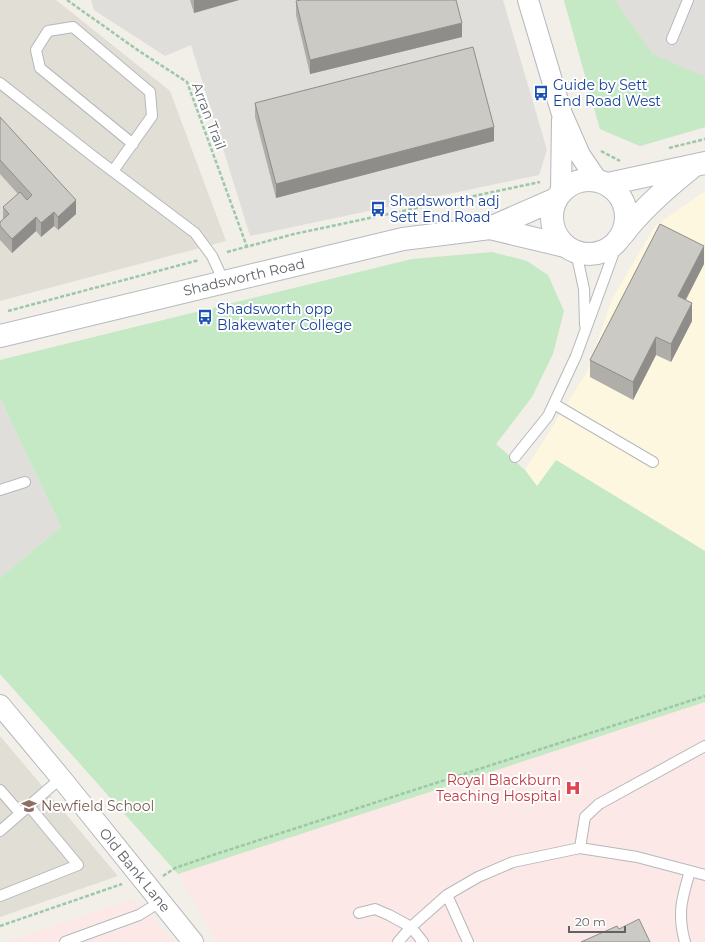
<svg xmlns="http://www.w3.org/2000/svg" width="705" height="942" font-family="Montserrat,sans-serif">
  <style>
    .commercial { fill: #fef7e0 }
    .industrial { fill: #e0deda }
    .education { fill: #e1ded6 }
    .medical { fill: #fce8e6 }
    .green { fill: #c5e8c5 }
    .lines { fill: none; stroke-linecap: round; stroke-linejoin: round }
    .service-casing { stroke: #b5b8bc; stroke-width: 12 }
    .minor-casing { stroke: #b5b8bc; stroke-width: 22 }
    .secondary-casing { stroke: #b6babf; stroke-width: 24 }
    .path { stroke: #9cc7a9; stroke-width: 2.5; stroke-dasharray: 4 2; stroke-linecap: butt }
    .service { stroke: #fff; stroke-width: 10 }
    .minor { stroke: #fff; stroke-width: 20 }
    .secondary { stroke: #fff; stroke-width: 22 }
    .wall { fill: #afaea9 }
    .shaded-wall { fill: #8f8d8a }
    .building { fill: #cccac5; stroke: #8f8d8a }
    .labels { text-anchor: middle; stroke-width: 4; stroke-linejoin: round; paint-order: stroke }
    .transit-label { font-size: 14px; fill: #164399; stroke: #fff; text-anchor: start }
    .street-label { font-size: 14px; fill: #5f6368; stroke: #fff }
    .health-label { font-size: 14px; fill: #be3a42; stroke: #fff; text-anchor: end }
    .education-label { font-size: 14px; fill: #785e54; stroke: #fff; text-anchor: start }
  </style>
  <rect width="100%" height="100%" fill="#f1efe8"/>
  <path class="commercial" d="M705 191V551L557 460 537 486 525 470 587 372 612 299 655 226Z"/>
  <path class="industrial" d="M91 0H503L547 150 539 175 250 236 191 45 165 56 94 10Z
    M564 0H705V127L640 146 600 129Z
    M0 398 61 527 0 578Z"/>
  <path class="education" d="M0 0H56L170 91 226 241 0 301Z
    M0 736 118 876 0 917Z"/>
  <path class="medical" d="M705 702V942H217L178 874Z
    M134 899 175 942H4Z"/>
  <path class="green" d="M564 0H615L652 54 705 77V127L640 146 600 129Z
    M492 252 527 261 548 275 564 311 553 354 532 397 496 444 525 470 537 486 556 460 705 551V702L178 874 0 674V578L61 527 0 398V360L412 259Z"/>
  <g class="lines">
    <g class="service-casing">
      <path id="service" d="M672 39 688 0
        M0 83 94 157 195 233 212 256 224 282
        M113 171 152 116 150 92 73 27 48 31 36 50 40 68 133 144
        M576 252 584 289 585 325
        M554 404 653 462
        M515 457 548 416 576 356 618 241
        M0 490 25 482
        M0 790 20 813
        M0 831 61 778
        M580 848 585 817 599 804 705 746
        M447 895 468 942
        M0 896 78 865 29 806
        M359 913 375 909 389 915 411 927 423 942
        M65 942 139 915 160 902
        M398 942 411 927 447 895 478 877 513 862 580 848 637 857 705 875
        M685 942C677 914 682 898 690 871"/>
    </g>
    <g class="minor-casing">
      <path id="minor" d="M528 0 562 114 580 155 597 180
        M561 192 562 120
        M0 705 61 778 193 942"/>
    </g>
    <g class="secondary-casing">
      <path id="secondary" d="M552 217a37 37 0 1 1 74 0a37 37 0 1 1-74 0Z
        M608 184 705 163
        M490 228 565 246
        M623 234C642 209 665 189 690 169
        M0 336 403 239 490 228 556 199"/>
    </g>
    <path class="path" d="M67 0 139 51 187 82 247 247
      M669 148 705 139
      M601 151 620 161
      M227 252 294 234 540 182
      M8 311 199 260
      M163 876 175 868 216 854 705 696
      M0 926 122 884"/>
    <use href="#service" class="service"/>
    <use href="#minor" class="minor"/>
    <use href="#secondary" class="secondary"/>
  </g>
  <path class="wall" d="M190 0H239L194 13Z
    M296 1 462 37 310 74 296 15Z
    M255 103 494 141 276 198 255 117Z
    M0 117 76 214 58 230 54 226 41 237 36 231 12 253 0 240V222L3 219V207L18 194 0 174Z
    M704 264 686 300 692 321 671 362 656 355 633 400 590 377V360Z"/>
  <path class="shaded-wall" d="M194 0H239L194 13Z
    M462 23V37L310 74V60Z
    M494 127V141L276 198V184Z
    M76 200V214L58 230V217Z
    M54 212V226L41 237V223Z
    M36 217V231L12 253V239Z
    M704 246V264L678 314V296Z
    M692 303V321L671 362V344Z
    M656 337V355L633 400V382Z"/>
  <path class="building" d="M301 0H456L462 23 310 60 296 1Z
    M473 47 494 127 276 184 255 103Z
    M0 117 76 200 58 217 54 212 41 223 36 217 12 239 0 226V222L9 214 3 207 20 192 27 200 32 195 0 160Z
    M660 224 704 246 678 296 692 303 671 344 656 337 633 382 590 360Z
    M639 919 650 942H581L617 926 619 929Z"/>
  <defs>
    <g id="bus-bare" transform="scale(1.2)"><path d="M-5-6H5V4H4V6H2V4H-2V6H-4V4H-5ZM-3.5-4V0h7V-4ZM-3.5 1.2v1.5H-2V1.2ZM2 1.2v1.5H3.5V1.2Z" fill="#1a4fb4" stroke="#fff" stroke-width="2.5" paint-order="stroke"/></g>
    <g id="hospital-bare" transform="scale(1.2)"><path d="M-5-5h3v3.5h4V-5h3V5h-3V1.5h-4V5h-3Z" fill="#e0444e" stroke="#fff" stroke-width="2.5" paint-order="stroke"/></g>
    <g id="school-bare" transform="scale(1.2)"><path d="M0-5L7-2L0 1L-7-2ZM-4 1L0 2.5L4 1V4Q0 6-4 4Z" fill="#8d6e63" stroke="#fff" stroke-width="2.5" paint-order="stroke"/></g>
  </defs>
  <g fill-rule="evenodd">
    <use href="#bus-bare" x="541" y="93"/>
    <use href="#bus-bare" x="378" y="209"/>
    <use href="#bus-bare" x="205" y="317"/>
    <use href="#hospital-bare" x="573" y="788"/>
    <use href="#school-bare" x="29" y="806"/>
  </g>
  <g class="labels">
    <g class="transit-label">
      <text x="553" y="90">Guide by Sett<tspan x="553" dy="16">End Road West</tspan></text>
      <text x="390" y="206">Shadsworth adj<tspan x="390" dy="16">Sett End Road</tspan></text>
      <text x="217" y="314">Shadsworth opp<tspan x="217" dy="16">Blakewater College</tspan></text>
    </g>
    <g class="street-label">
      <text transform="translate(209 116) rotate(69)" y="5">Arran Trail</text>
      <text transform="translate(244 277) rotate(-13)" y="5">Shadsworth Road</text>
      <text transform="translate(135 870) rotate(51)" y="5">Old Bank Lane</text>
    </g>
    <g class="health-label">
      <text x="561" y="785">Royal Blackburn<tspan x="561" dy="16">Teaching Hospital</tspan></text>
    </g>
    <g class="education-label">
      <text x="41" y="811">Newfield School</text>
    </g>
  </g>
  <path d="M569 926v6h56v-6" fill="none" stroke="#5f6368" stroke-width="2"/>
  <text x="575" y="926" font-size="12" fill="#5f6368" stroke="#ffffff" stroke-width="3" paint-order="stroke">20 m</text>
</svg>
